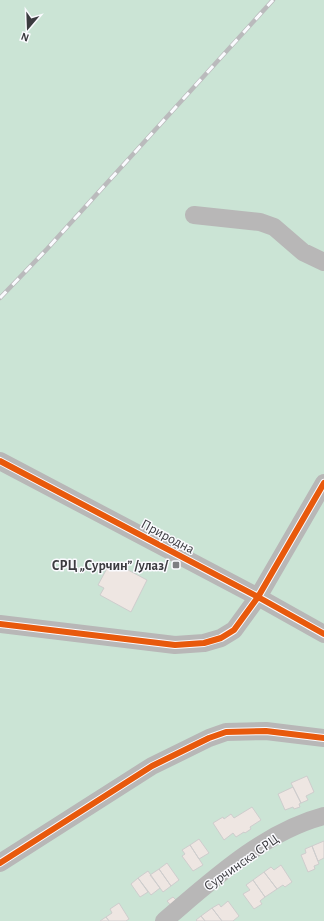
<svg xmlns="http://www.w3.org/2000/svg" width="324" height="921" font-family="'Alegreya Sans',sans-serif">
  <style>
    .forest { fill: #cbe4d5 }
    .building { fill: #eee6e2; stroke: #cecdcd }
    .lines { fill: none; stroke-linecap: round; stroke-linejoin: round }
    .minor { stroke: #b8b7b7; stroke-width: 18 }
    .rail-casing { stroke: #bababc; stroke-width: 4.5 }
    .rail { stroke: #fafafe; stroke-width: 3; stroke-dasharray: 9; stroke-linecap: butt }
    .cycleway-casing { stroke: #fafafe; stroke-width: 8 }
    .cycleway { stroke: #e8590c; stroke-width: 6 }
    .poi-dot { fill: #7e7e82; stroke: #fafafe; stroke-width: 1.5 }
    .labels { text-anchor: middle; stroke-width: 3; stroke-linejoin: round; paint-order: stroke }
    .street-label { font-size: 14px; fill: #3b3b3f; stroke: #fafafe }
    .poi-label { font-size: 14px; font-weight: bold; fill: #3b3b3f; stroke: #fafafe; text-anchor: end }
  </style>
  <rect width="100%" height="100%" fill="#fbfbfd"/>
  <path class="forest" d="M0 0H324V921H0Z"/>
  <path class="building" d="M111 561 147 580 131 612 100 595 104 588 98 585Z
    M307 776 314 792 306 796 308 800 301 803 291 783Z
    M293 787 301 803 299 804 300 807 294 809 293 807 285 810 278 794Z
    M252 807 261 820 250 827 251 829 245 833 244 832 236 837 233 833 224 840 213 823 223 817 224 819 231 814 234 818Z
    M199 839 209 853 199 859 190 845Z
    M324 841V858L318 861 312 846Z
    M190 845 203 865 193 871 182 856 185 854 182 850Z
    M312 846 319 864 314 866 315 869 308 872 301 855 306 853 305 849Z
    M167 863 179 880 171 886 159 869Z
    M281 865 292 882 285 887 283 885 277 889 264 872 271 867 274 870Z
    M159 869 171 886 163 892 150 875Z
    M148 871 160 888 151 895 138 878Z
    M264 872 277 889 265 897 253 880Z
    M138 878 148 892 140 897 131 884Z
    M253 880 265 897 260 901 262 904 254 909 243 894 250 890 246 885Z
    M173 897 180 904 174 909 167 901Z
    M228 901 239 916 233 921H222L212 908 219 904 221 907Z
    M119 903 129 919 126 921H109L106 917 112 913 110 909Z
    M212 908 222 921H205L201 916Z
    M201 916 205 921H197L196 920Z
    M106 917 109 921H100Z"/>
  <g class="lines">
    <path class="minor" d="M194 215 260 222 274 227 303 252 324 262
      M0 461 258 597 324 634
      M0 624 175 645 204 643 221 638 234 630 258 597 324 483
      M0 863 152 766 209 738 226 732 266 731 324 738
      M164 921C211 881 263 832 324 816"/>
    <g class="rail-casing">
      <path id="rail" d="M0 298 47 249 273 0"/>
    </g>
    <use href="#rail" class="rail"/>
    <g class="cycleway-casing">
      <path id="cycleway" d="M0 461 258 597 324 634
        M0 624 175 645 204 643 221 638 234 630 258 597 324 483
        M0 863 152 766 209 738 226 732 266 731 324 738"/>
    </g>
    <use href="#cycleway" class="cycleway"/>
  </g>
  <rect class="poi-dot" x="172" y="561" width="8" height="8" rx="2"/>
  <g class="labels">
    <g class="street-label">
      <text transform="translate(168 536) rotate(28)" y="5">Природна</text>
      <text transform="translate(241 862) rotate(-35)" y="5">Сурчинска СРЦ</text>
    </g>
    <g class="poi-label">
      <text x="168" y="570">СРЦ „Сурчин” /улаз/</text>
    </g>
  </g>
  <g transform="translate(28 28) rotate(199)" stroke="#fafafe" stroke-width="3" paint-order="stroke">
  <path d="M0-3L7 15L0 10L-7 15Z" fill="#3b3b3f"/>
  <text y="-6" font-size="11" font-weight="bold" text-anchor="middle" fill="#3b3b3f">N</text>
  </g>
</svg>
